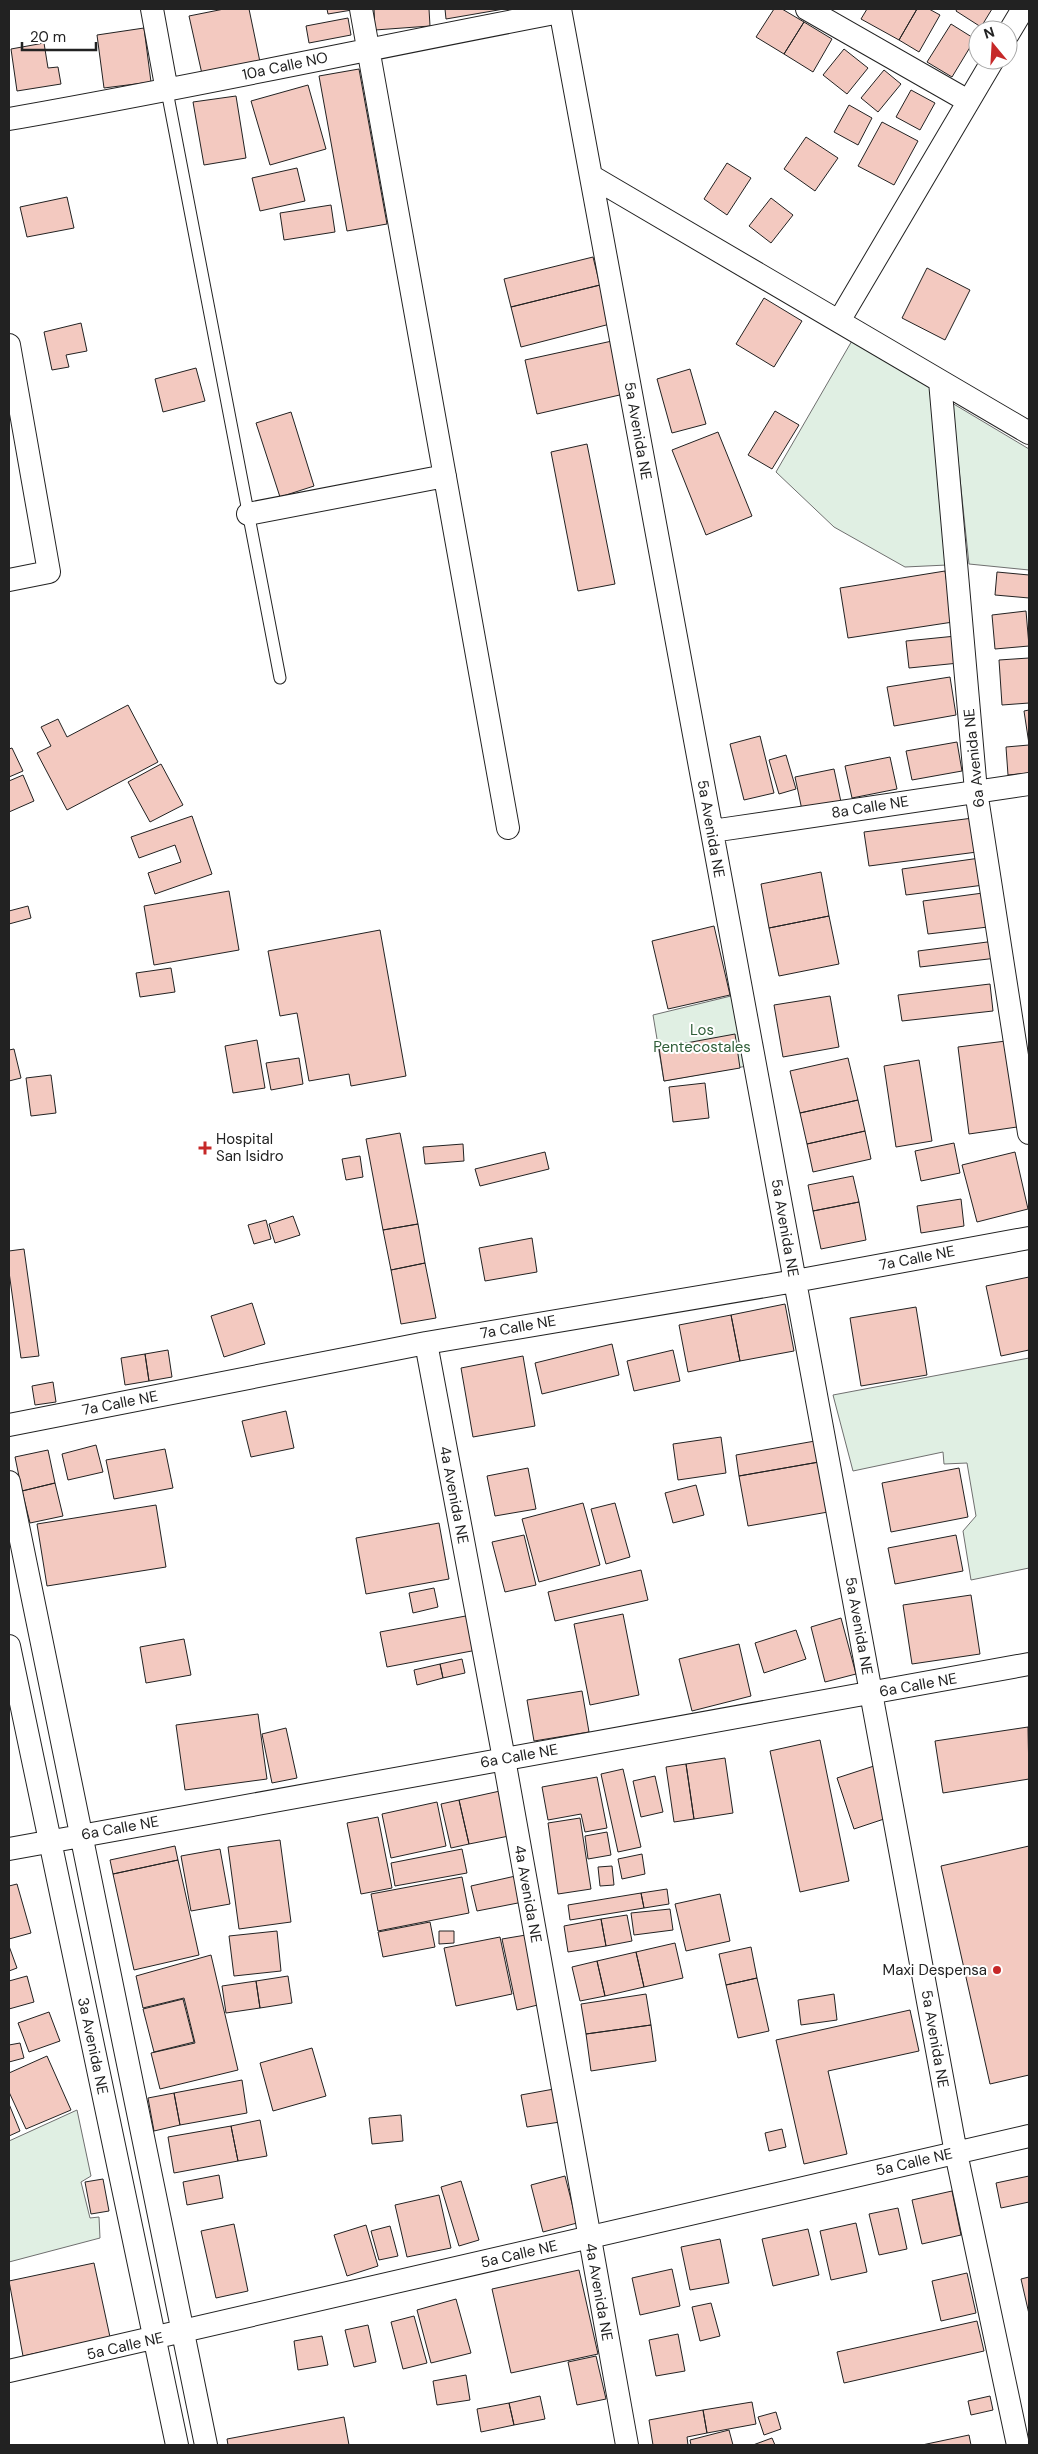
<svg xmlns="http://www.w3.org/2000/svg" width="1038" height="2454" font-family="'DM Sans',sans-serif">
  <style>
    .green { fill: #e0efe3; stroke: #6f6f6f }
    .building { fill: #f3c9c0; stroke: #222 }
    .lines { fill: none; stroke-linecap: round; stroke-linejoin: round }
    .service-casing { stroke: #222; stroke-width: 13 }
    .minor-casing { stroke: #222; stroke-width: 24 }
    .service { stroke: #fff; stroke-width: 11 }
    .minor { stroke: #fff; stroke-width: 22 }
    .poi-dot { fill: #c62828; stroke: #fff; stroke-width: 2 }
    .labels { text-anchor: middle; stroke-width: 4; stroke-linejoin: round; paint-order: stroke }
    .street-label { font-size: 15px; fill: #222; stroke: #fff }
    .park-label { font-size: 15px; fill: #2f5e38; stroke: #fff }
    .poi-label { font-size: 15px; fill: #222; stroke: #fff; text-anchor: start }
  </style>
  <rect width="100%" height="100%" fill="#fff"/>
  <path class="green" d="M853 339 932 386 947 565 905 567 834 527 776 472Z
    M952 403 1029 449V570L969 564Z
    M735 995 747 1066 664 1081 653 1015Z
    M1029 1358V1568L971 1580 963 1531 976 1516 967 1463 944 1464 943 1452 853 1471 833 1395Z
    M77 2110 91 2176 81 2182 90 2218 99 2217 100 2238 9 2262V2141Z"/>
  <path class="building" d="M224 9H249L260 62 202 74 189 16Z
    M327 9H358L328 14Z
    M374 9H429L430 26 375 30Z
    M445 9H504L446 19Z
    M774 9H782L804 22 784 54 756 37Z
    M867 9H917L899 40 861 19Z
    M917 9H929L940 15 919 52 899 40Z
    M957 9H992L981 27 956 11Z
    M348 18 351 35 309 43 306 26Z
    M804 22 832 39 813 72 784 54Z
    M951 24 975 39 952 77 927 62Z
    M144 28 151 82 104 88 97 35Z
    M44 43 48 68 58 67 61 84 17 91 11 49Z
    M844 49 868 68 847 94 823 75Z
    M359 69 387 224 347 231 319 76Z
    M884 70 901 84 878 112 861 98Z
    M308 85 326 149 270 165 251 101Z
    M911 90 935 103 920 130 896 117Z
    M236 96 246 158 204 165 193 102Z
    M849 105 872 118 858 145 834 132Z
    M882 122 918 141 894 185 858 166Z
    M806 137 838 158 815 191 784 169Z
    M727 163 751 178 727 215 704 199Z
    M297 168 305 201 260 211 252 178Z
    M67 197 74 228 27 237 20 207Z
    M771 198 793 215 771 243 749 226Z
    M331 205 335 232 284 240 280 213Z
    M593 257 600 285 511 307 504 279Z
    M927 268 970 290 945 340 902 318Z
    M600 285 610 324 521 347 511 307Z
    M764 298 802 321 774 367 736 344Z
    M81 323 87 351 66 355 69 367 52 370 44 332Z
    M612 341 624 394 537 414 525 360Z
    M196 368 205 401 163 412 155 379Z
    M690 369 706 424 672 433 657 379Z
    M775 411 799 425 772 469 748 455Z
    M291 412 314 486 280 497 256 423Z
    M718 432 752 516 706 535 672 450Z
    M587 444 615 584 578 591 551 452Z
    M945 571 953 622 848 638 840 588Z
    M997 572 1029 575V598L995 595Z
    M1026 611 1029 646 995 649 992 615Z
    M956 636 959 663 909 668 906 641Z
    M1029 658V703L1002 705 999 660Z
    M950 677 956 715 894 726 887 687Z
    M128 705 158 762 67 810 37 753 51 746 41 727 58 719 67 737Z
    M1029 710V744L1024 711Z
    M760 736 774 793 744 800 730 744Z
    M957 742 962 771 912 780 906 751Z
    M1029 745V773L1008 775 1006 747Z
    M12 748 23 771 9 777V749Z
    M786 755 796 789 779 794 769 760Z
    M890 757 897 789 852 798 845 766Z
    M161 764 183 805 150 822 128 782Z
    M834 769 841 802 802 810 795 777Z
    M23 775 34 801 9 812V781Z
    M192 816 212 874 155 894 148 873 181 862 175 845 139 858 131 837Z
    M973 818 977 852 869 866 864 832Z
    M980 858 984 885 906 895 902 869Z
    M821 872 829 916 769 928 761 884Z
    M229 891 239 950 154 965 144 906Z
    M983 893 988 927 928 934 923 901Z
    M28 906 31 918 9 924V911Z
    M829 916 839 964 779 976 769 928Z
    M714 926 730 995 668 1009 652 941Z
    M380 930 406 1076 351 1086 349 1074 309 1081 297 1013 280 1016 268 951Z
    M995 941 997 958 920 967 918 951Z
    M171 968 175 992 140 997 136 973Z
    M990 984 993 1011 902 1021 898 995Z
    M830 996 839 1047 783 1057 774 1005Z
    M735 1034 740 1068 664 1081 659 1048Z
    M257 1040 265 1088 233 1093 225 1046Z
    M1006 1041 1017 1127 969 1134 958 1047Z
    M14 1049 21 1078 9 1081V1050Z
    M299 1058 303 1084 271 1090 266 1063Z
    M848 1058 858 1100 800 1113 790 1071Z
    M919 1060 932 1141 896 1147 884 1066Z
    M51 1075 56 1113 31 1116 26 1078Z
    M705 1083 709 1118 673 1122 669 1087Z
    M858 1100 865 1131 807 1144 800 1113Z
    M865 1131 871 1159 813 1172 807 1144Z
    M400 1133 418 1224 383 1230 366 1139Z
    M954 1143 960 1173 921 1181 915 1151Z
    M463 1144 464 1161 425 1164 423 1147Z
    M545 1152 549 1169 480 1186 475 1169Z
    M1015 1152 1028 1209 977 1222 962 1165Z
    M360 1156 363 1177 346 1180 342 1159Z
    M853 1176 859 1202 813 1211 808 1185Z
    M961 1199 964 1226 921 1233 917 1206Z
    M859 1202 866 1240 821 1249 813 1211Z
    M293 1216 300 1235 275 1243 269 1224Z
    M266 1220 271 1239 254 1244 248 1225Z
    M418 1224 425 1263 391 1270 383 1230Z
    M532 1238 537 1272 485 1281 479 1248Z
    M24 1249 39 1356 21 1358 9 1272V1251Z
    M425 1263 436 1318 401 1324 391 1270Z
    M1029 1277V1350L1001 1356 986 1286Z
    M252 1303 265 1344 224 1357 211 1316Z
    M785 1304 794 1351 740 1361 731 1315Z
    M916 1307 927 1375 861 1386 850 1318Z
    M731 1315 740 1361 688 1372 679 1325Z
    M612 1344 619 1375 542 1394 535 1363Z
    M168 1350 172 1377 149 1381 145 1354Z
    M673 1350 680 1381 634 1391 627 1361Z
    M145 1354 149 1381 125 1385 121 1358Z
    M523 1356 535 1426 473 1437 461 1368Z
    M53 1382 56 1402 35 1405 32 1386Z
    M286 1411 294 1448 251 1457 242 1421Z
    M721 1437 726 1473 678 1480 673 1444Z
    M815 1441 819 1462 739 1476 736 1455Z
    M96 1445 103 1472 68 1480 62 1454Z
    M165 1449 173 1488 114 1499 106 1460Z
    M48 1450 55 1483 22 1491 15 1457Z
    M819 1462 828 1512 748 1526 739 1476Z
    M528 1468 536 1509 495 1516 487 1476Z
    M959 1468 968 1517 891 1532 882 1483Z
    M55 1483 63 1516 30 1523 22 1491Z
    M696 1485 704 1515 673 1523 665 1493Z
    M583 1503 600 1565 539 1582 522 1519Z
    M615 1503 630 1557 606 1564 591 1509Z
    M156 1505 166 1567 47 1586 37 1524Z
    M439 1523 449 1579 366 1594 356 1538Z
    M524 1535 536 1585 505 1592 492 1542Z
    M956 1535 963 1571 895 1584 888 1548Z
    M641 1570 648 1600 555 1621 548 1592Z
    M434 1588 438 1607 413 1613 409 1593Z
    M971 1595 980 1654 912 1664 903 1605Z
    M623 1614 639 1695 590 1705 574 1624Z
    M471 1615 477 1650 387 1667 380 1632Z
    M841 1618 856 1674 825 1682 811 1627Z
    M796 1630 806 1659 764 1673 755 1643Z
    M184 1639 191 1675 146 1683 140 1647Z
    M739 1644 751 1696 692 1711 679 1659Z
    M462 1659 465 1673 443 1678 440 1664Z
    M440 1664 443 1678 417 1685 414 1670Z
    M582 1691 589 1732 534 1741 527 1700Z
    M258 1714 267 1779 185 1790 176 1725Z
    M1028 1727 1029 1779 943 1793 935 1741Z
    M286 1728 297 1778 272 1783 262 1734Z
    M820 1740 849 1881 800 1892 770 1751Z
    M725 1758 733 1813 694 1819 686 1764Z
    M686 1764 694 1819 674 1822 666 1767Z
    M877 1765 887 1818 854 1829 837 1778Z
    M623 1769 641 1847 618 1852 601 1774Z
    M655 1776 663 1812 641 1817 633 1781Z
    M597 1777 607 1828 585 1832 581 1814 548 1820 542 1787Z
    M500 1791 509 1836 469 1844 459 1800Z
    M459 1800 469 1844 451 1848 441 1804Z
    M437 1802 446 1846 391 1858 382 1814Z
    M378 1817 392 1888 361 1894 347 1823Z
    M580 1818 591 1889 558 1894 548 1823Z
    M607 1832 611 1855 588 1859 585 1836Z
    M280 1840 291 1922 239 1929 228 1847Z
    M175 1846 178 1860 113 1874 110 1860Z
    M1029 1846V2075L990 2084 941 1866Z
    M220 1849 230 1904 191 1911 181 1856Z
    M462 1849 467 1873 395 1886 391 1863Z
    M642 1854 645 1874 622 1879 618 1859Z
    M178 1860 199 1955 134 1970 113 1874Z
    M612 1866 614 1885 600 1886 598 1867Z
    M520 1875 523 1902 477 1911 471 1886Z
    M462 1877 469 1913 378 1931 371 1894Z
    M17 1884 31 1933 9 1939V1886Z
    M667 1889 669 1904 644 1908 641 1893Z
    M641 1893 644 1908 570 1920 568 1905Z
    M720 1894 730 1941 686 1951 675 1904Z
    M670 1909 673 1930 634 1935 631 1913Z
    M627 1915 632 1941 606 1946 601 1919Z
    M601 1919 606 1946 568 1952 564 1926Z
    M430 1922 435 1947 383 1957 378 1932Z
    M277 1931 281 1971 234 1976 229 1936Z
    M439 1931H454V1943L439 1944Z
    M532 1934 546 2003 517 2010 502 1939Z
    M500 1937 512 1994 456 2006 444 1948Z
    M675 1943 683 1978 644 1987 636 1952Z
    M9 1946 17 1968 9 1971Z
    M751 1947 757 1978 726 1985 719 1954Z
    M636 1952 644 1987 605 1996 597 1961Z
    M211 1955 238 2070 160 2089 151 2053 195 2043 184 1998 143 2008 136 1976Z
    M597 1961 605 1996 580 2001 572 1967Z
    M27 1976 34 2002 9 2009V1981Z
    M288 1976 292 2003 260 2008 256 1981Z
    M757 1978 769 2031 738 2038 726 1985Z
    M256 1981 260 2008 226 2013 222 1986Z
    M646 1994 651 2025 586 2034 581 2004Z
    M834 1994 837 2020 801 2025 798 2000Z
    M183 1999 194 2042 154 2052 143 2009Z
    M910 2010 919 2051 828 2071 847 2154 804 2164 776 2040Z
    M49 2012 60 2041 29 2052 18 2023Z
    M651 2025 656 2061 591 2071 586 2034Z
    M20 2043 24 2058 9 2062V2045Z
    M312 2048 326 2096 273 2111 260 2063Z
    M47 2056 71 2110 26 2129 9 2092V2073Z
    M242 2080 247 2113 180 2125 174 2093Z
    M554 2089 560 2122 527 2127 521 2095Z
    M174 2093 180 2125 154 2131 148 2098Z
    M9 2104 20 2131 9 2136Z
    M401 2115 403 2141 372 2144 369 2118Z
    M260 2120 267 2156 238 2161 231 2126Z
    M231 2126 238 2161 174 2173 168 2137Z
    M782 2129 786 2147 769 2151 765 2133Z
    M219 2175 223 2198 187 2205 183 2182Z
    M565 2176 577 2223 543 2232 531 2185Z
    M1029 2176V2202L1001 2208 996 2183Z
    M103 2179 109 2211 91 2214 85 2182Z
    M461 2181 479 2240 459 2246 441 2187Z
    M952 2191 961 2235 922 2244 912 2200Z
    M439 2195 451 2248 407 2257 395 2205Z
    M898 2208 907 2249 879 2255 869 2214Z
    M856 2223 867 2272 831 2280 820 2231Z
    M234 2224 248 2291 216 2298 201 2231Z
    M366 2225 378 2266 347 2276 334 2235Z
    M390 2226 398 2256 379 2260 371 2231Z
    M808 2229 819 2275 773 2286 762 2239Z
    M720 2239 729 2283 690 2290 681 2247Z
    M94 2263 110 2337 23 2356 9 2281Z
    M672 2269 680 2306 640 2315 632 2278Z
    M579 2270 598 2354 511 2373 492 2289Z
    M967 2273 976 2313 941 2321 932 2281Z
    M1029 2277V2314L1021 2279Z
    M456 2299 471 2353 431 2363 417 2310Z
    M711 2303 720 2336 700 2341 692 2307Z
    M414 2316 427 2363 403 2369 391 2322Z
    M977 2321 984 2351 844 2383 837 2352Z
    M368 2325 376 2362 354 2367 345 2330Z
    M678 2334 685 2371 656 2376 649 2340Z
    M322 2336 328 2365 298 2370 294 2341Z
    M596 2356 606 2399 577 2405 568 2362Z
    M466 2375 470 2400 437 2405 433 2381Z
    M540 2396 545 2419 514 2425 509 2403Z
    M990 2396 993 2410 971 2415 968 2401Z
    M752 2402 756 2424 707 2433 703 2410Z
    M509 2403 514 2425 481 2432 477 2409Z
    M703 2410 707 2433 687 2437 688 2445H653L649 2420Z
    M776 2412 781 2429 764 2435 758 2417Z
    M344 2417 349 2445H228L227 2439Z
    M729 2430 733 2445H691L690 2440Z
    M969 2435 971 2445H922Z
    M772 2438 775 2445H753Z"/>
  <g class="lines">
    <g class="service-casing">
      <path id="service" d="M167 91 280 678"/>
    </g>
    <g class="minor-casing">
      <path id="minor" d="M152 9 167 91
        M361 9 508 828
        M560 9 956 2153 1018 2445
        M807 9 968 101
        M1008 34 1023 9
        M9 119C193 87 376 47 560 12
        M591 176 1029 433
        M839 321 993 60
        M9 345 49 572 9 580
        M940 381 976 791 1029 1133
        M248 514 445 476
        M712 831 1029 784
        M426 1343 504 1759 627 2445
        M9 1425 426 1343 795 1281 1029 1238
        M9 1482 206 2445
        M9 1646 177 2445
        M9 1849 1029 1664
        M9 2371 1029 2136"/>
    </g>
    <use href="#service" class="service"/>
    <use href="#minor" class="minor"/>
  </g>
  <g class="poi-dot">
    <path d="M202.5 1140.5h5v5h5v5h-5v5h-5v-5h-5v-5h5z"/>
    <circle cx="997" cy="1970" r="5"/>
  </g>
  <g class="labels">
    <g class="street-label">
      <text transform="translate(285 66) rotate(-12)" y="5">10a Calle NO</text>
      <text transform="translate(638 431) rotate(80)" y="5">5a Avenida NE</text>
      <text transform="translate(974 758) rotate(-96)" y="5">6a Avenida NE</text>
      <text transform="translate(870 807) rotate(-9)" y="5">8a Calle NE</text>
      <text transform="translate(711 829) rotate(80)" y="5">5a Avenida NE</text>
      <text transform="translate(785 1228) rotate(80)" y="5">5a Avenida NE</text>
      <text transform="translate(917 1258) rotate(-11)" y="5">7a Calle NE</text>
      <text transform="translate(518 1327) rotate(-10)" y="5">7a Calle NE</text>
      <text transform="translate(120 1403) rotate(-11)" y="5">7a Calle NE</text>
      <text transform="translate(454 1495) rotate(79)" y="5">4a Avenida NE</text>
      <text transform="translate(859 1626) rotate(80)" y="5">5a Avenida NE</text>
      <text transform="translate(918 1685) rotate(-10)" y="5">6a Calle NE</text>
      <text transform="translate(519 1756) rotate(-10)" y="5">6a Calle NE</text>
      <text transform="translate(120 1828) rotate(-10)" y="5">6a Calle NE</text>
      <text transform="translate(528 1894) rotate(80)" y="5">4a Avenida NE</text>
      <text transform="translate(935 2039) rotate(80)" y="5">5a Avenida NE</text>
      <text transform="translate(93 2046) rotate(78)" y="5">3a Avenida NE</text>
      <text transform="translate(914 2162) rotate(-13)" y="5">5a Calle NE</text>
      <text transform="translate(519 2254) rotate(-13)" y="5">5a Calle NE</text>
      <text transform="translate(599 2292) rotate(80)" y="5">4a Avenida NE</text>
      <text transform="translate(125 2346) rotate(-13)" y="5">5a Calle NE</text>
    </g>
    <g class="park-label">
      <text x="702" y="1035">Los<tspan x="702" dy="17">Pentecostales</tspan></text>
    </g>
    <g class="poi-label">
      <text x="216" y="1144">Hospital<tspan x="216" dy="17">San Isidro</tspan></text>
      <text x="987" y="1975" text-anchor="end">Maxi Despensa</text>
    </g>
  </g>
  <rect width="1038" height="2454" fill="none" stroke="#222222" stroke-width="20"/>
  <g transform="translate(993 45) rotate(342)"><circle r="24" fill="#ffffff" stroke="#a7a7a7"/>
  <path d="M0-4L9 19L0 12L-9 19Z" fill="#c62828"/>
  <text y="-8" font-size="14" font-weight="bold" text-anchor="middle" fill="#222222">N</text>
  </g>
  <path d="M22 42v8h74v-8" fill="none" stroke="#222222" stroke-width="2.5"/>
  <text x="30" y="42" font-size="15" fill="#222222" stroke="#ffffff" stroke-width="4" paint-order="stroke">20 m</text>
</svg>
